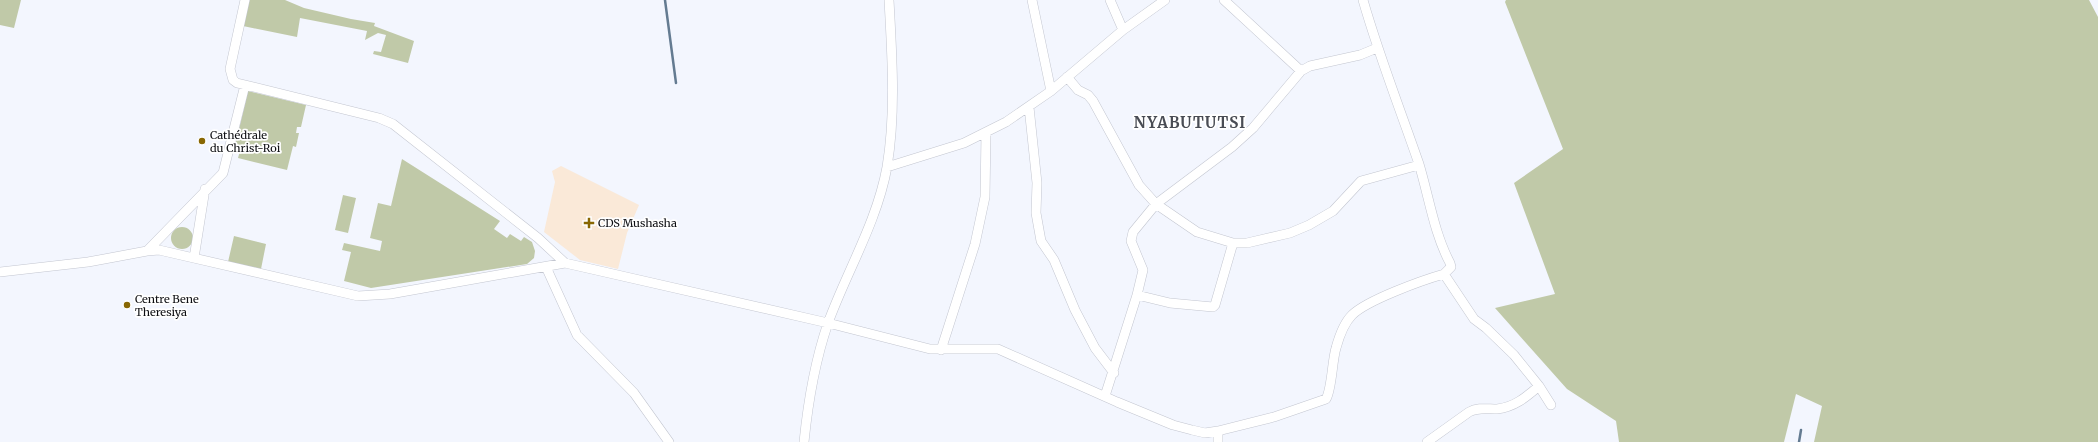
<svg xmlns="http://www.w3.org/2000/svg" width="2098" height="442" font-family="Merriweather,serif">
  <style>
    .medical { fill: #fae9d8 }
    .green { fill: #c0c9a8 }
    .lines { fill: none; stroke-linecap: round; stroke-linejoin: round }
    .stream { stroke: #647b91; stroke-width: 2.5 }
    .minor-casing { stroke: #c3c6d0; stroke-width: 10 }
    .minor { stroke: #fff; stroke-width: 9 }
    .poi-dot { fill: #886703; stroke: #fff; stroke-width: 1.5 }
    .labels { text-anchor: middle; stroke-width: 3.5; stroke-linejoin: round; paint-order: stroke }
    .poi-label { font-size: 11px; fill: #0d0e12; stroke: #fff; text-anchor: start }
    .district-label { font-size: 15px; font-weight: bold; letter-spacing: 1px; fill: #494c54; stroke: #fff }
  </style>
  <rect width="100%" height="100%" fill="#f3f6fe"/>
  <path class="medical" d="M561 166 639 205 627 233 618 269 580 260 544 232 555 182 552 171Z"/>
  <path class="green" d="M0 0H21L14 28 0 25Z
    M249 0H285L304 8 351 19 375 23 374 26 414 41 408 63 373 54 374 51 381 52 386 35 378 33 365 40 367 31 300 18 297 37 243 26Z
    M1506 0H2089L2098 17V442H1814L1822 406 1796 394 1784 442H1619L1616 421 1567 389 1495 308 1555 294 1514 183 1563 149 1505 2Z
    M248 91 306 105 301 127H297L296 133H299L296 147 293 146 287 170 238 158 241 147 235 146Z
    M402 159 500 221 494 229 507 238 510 234 521 241 524 237 532 242 535 251 534 258 527 264 371 288 344 281 351 252 342 250 344 243 380 251 382 241 370 238 378 203 391 206Z
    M343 195 356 198 348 233 335 230Z
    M171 238a11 11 0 1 1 22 0a11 11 0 1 1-22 0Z
    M234 236 266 244 261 269 228 262Z"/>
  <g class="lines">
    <path class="stream" d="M665 0 676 83
      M1799 442 1801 430"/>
    <g class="minor-casing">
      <path id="minor" d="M245 0 230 69 233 80 237 83 379 118 393 124 538 238 565 263
        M1032 0 1051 91
        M1110 0 1123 30
        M1224 0 1301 71
        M1363 0C1379 56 1400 109 1419 164 1429 197 1434 233 1450 263L1451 267 1444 274
        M1067 77 1078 90 1088 95 1093 101 1139 185 1156 204 1197 232 1233 243H1247L1290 233 1309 225 1333 211 1361 181 1419 165
        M1029 107 1037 183 1036 213 1041 241 1054 260 1075 310 1095 348 1114 373
        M887 167 964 143 1006 122 1051 91 1123 30 1165 0
        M147 251 223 173 245 85
        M194 258 205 189
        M546 267 577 335 634 393 669 442
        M0 272 88 262 147 251 159 250 358 296 390 294 565 263 828 323 930 349H998L1117 402 1173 425 1192 430 1205 433 1218 431 1274 417 1326 399C1332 389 1332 361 1336 348 1339 337 1344 323 1352 315 1367 300 1423 280 1444 274L1474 319 1486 328 1514 355 1539 386 1551 405
        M1137 295 1143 270 1131 241 1133 232 1156 204 1232 147 1253 128 1301 71 1310 66 1360 55 1377 48
        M941 350 975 244 985 197 986 133
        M1105 396 1137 295 1170 303 1213 307 1215 305 1233 243
        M1218 431V442
        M804 442C808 402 815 361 828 323 847 271 877 222 887 167 896 113 892 55 889 0
        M1427 442 1469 412C1478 407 1487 409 1497 409 1515 407 1526 397 1539 386"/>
    </g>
    <use href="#minor" class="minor"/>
  </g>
  <g class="poi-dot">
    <circle cx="202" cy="141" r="4"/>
    <path d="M587 217h4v4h4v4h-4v4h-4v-4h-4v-4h4z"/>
    <circle cx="127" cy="305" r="4"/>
  </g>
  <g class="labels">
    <g class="poi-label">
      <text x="210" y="139">Cathédrale<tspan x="210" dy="13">du Christ-Roi</tspan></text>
      <text x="598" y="227">CDS Mushasha</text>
      <text x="135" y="303">Centre Bene<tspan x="135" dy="13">Theresiya</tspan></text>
    </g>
    <g class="district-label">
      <text x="1190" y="128">NYABUTUTSI</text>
    </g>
  </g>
</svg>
